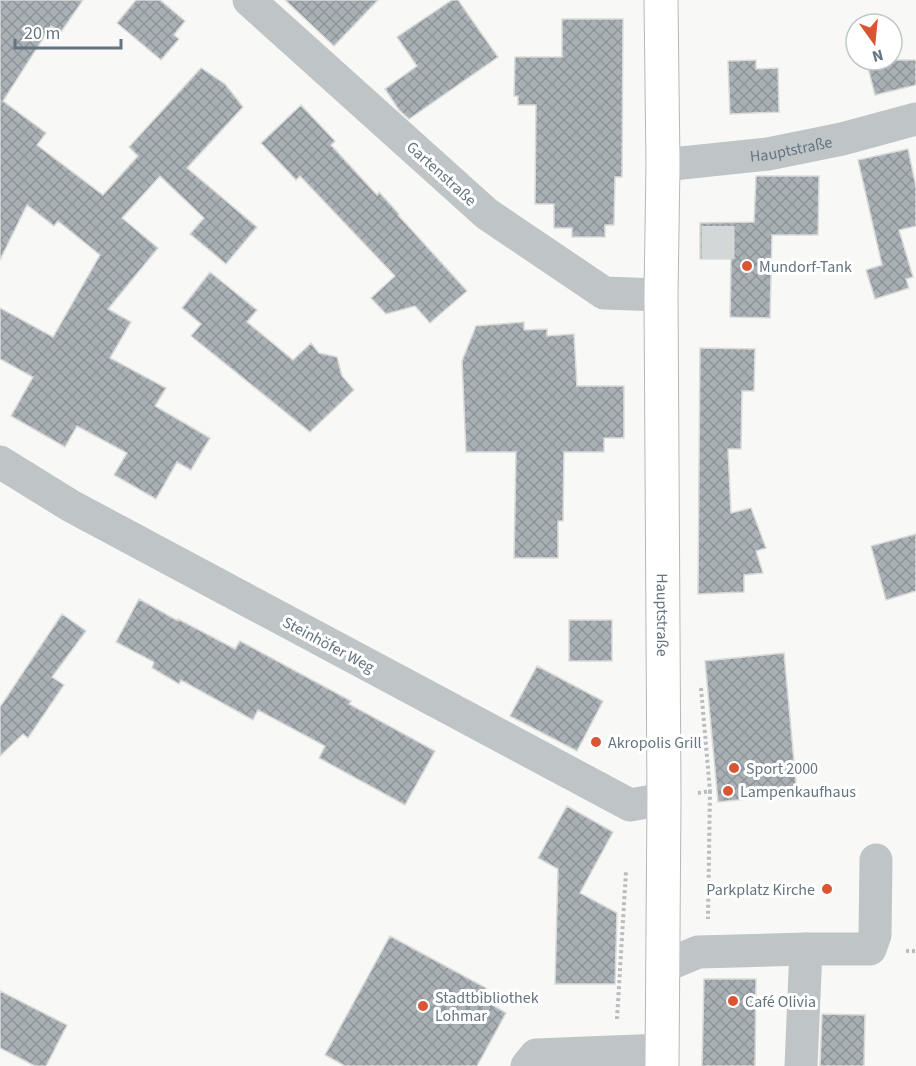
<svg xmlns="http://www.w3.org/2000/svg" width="916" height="1066" font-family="'Source Sans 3',sans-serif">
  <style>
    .building { fill: url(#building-cross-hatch); stroke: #dadad8; stroke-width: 1.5 }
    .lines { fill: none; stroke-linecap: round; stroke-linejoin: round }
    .minor-tunnel { stroke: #d3d7d8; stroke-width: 33; stroke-dasharray: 33 16; stroke-linecap: butt }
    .major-casing { stroke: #b3b8bc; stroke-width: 35 }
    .path { stroke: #babdbf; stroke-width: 4; stroke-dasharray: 3 3; stroke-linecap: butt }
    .minor { stroke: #bfc4c7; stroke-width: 33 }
    .major { stroke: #fff; stroke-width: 33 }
    .poi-dot { fill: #da5534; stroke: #fff; stroke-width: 2 }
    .labels { text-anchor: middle; stroke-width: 6; stroke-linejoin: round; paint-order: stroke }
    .street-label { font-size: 16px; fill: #65757f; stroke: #fff }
    .poi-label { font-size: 16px; fill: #65757f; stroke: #fff; text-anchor: start }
  </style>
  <defs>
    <pattern id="building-cross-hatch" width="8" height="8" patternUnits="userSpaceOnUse" patternTransform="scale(1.5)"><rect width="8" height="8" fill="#a9b1b6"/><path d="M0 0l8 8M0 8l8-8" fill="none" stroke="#8d9599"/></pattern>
  </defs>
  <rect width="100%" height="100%" fill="#f8f8f6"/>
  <path class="building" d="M0 0H83L61 32 51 26 3 101 46 133 37 145 103 195 138 156 129 147 201 68 225 84 243 107 187 168 257 227 226 264 190 234 204 218 160 176 122 218 158 248 108 309 131 322 110 358 166 388 155 406 210 438 191 470 177 462 156 499 114 475 127 453 77 426 65 447 11 416 33 377 0 359V308L53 337 100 255 58 221 54 226 27 205 0 260Z
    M136 0H160L185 21 174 35 179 39 161 60 117 23Z
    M285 0H378L334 46Z
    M452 0H458L498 57 409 119 399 110 385 89 417 66 397 37Z
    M562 19H623L622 177H615L614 225H605V237H572V228H554V204H535L536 105H518V96H514L515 57H562Z
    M756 60V69L778 68 779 112 730 114 728 61Z
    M866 60H916V85L875 95Z
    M301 105 335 141 331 145 377 195 379 192 399 214 398 215 467 291 430 323 415 306 386 314 371 298 395 276 300 176 296 180 261 143Z
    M908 149 916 187V226L899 230 913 277 906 279 909 288 875 299 866 270 882 265 858 160Z
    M756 176H819L818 235H772L770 318 730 317 731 259H700V223L754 222Z
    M210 272 257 310 247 322 293 360 311 343 319 353 337 357 342 376 354 390 310 432 191 336 201 324 182 308Z
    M524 322V330L547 329V336L574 334 577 386H624V438H604V452H564L563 521H558V558H514L516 452H466L462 361 476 326Z
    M700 348 755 349 754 391H742L741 449H728L731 513 751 508 766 548 756 551 763 573 744 575V592L698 594Z
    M916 534V591L886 600 871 546Z
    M139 599 178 621V619L235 649 240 641 351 701 349 704 435 751 405 805 319 758 325 746 258 710 253 720 181 680 179 684 152 668 154 662 116 642Z
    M62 614 86 631 52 677 64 685 28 738 23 734 0 756V707Z
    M569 620H612V661H569Z
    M784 653 797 794 718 802 705 661Z
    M537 666 603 701 577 751 510 716Z
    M567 806 613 832 580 893 617 913 615 984H555L558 869 538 858Z
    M390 936 486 988 481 998 506 1013 477 1066H345L325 1055Z
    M704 979H756L755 1066H702Z
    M0 991 67 1025 46 1066H35L0 1048Z
    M822 1014 865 1015 864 1066H820Z"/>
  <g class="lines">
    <path class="minor-tunnel" d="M718 259V223"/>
    <g class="major-casing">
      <g id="major">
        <path id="s2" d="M661 0 663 165 661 295 664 799 662 1066"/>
      </g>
    </g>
    <path class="path" d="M701 688 710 791
      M698 793 710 791 708 919
      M906 951H916
      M617 1019 626 871"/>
    <g class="minor">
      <path d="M249 0 487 214 604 293 661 295"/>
      <path id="s1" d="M663 165 768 154 842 139 916 119"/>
      <path d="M0 462 71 506 630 805 664 799"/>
      <path d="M662 967 698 952 806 949H870L875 935 876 860"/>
      <path d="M527 1066 536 1055 662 1050"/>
      <path d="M801 1066 806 949"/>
    </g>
    <use href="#major" class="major"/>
  </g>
  <g class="poi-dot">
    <circle cx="747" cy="266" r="6"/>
    <circle cx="596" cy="742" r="6"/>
    <circle cx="734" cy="768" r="6"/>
    <circle cx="728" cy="791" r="6"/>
    <circle cx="827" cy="889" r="6"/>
    <circle cx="733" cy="1001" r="6"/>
    <circle cx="423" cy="1006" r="6"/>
  </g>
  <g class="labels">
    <g class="street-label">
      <text dy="6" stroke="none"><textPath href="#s1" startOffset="129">Hauptstraße</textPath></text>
      <text transform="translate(442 173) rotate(42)" y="6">Gartenstraße</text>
      <text dy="6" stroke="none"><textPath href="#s2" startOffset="615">Hauptstraße</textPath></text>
      <text transform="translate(329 644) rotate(28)" y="6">Steinhöfer Weg</text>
    </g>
    <g class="poi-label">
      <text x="759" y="272">Mundorf-Tank</text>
      <text x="608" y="748">Akropolis Grill</text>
      <text x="746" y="774">Sport 2000</text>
      <text x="740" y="797">Lampenkaufhaus</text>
      <text x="815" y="895" text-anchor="end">Parkplatz Kirche</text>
      <text x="435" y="1003">Stadtbibliothek<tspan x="435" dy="18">Lohmar</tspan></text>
      <text x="745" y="1007">Café Olivia</text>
    </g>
  </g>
  <g transform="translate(874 42) rotate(165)"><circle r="28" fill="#ffffff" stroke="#c1c8cc" stroke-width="1.5"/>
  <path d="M0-4.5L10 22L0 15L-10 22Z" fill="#da5534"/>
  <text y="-9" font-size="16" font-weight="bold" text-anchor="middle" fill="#65757f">N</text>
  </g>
  <path d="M15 39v9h106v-9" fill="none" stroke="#65757f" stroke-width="3"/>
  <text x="24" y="39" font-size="18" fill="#65757f" stroke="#ffffff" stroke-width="4.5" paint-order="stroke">20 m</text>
</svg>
